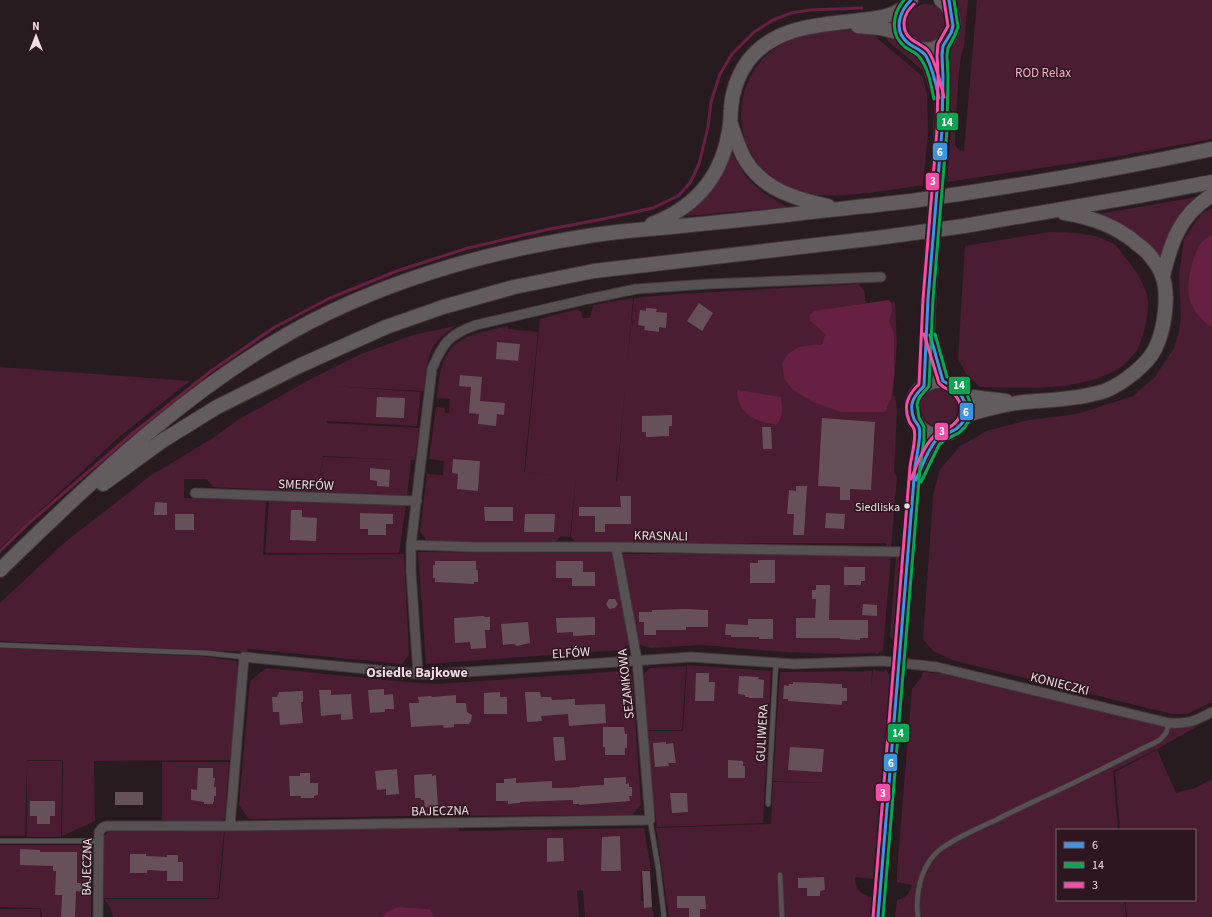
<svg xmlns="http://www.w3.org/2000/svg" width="1212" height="917" font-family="'Source Sans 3',sans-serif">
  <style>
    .green { fill: #4b1d32 }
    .forest { fill: #662042 }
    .water { fill: #671f42 }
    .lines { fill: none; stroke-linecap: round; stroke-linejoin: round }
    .stream { stroke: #671f42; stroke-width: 3 }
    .building { fill: #665059 }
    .service-casing { stroke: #43373c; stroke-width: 6 }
    .minor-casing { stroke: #43373c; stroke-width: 11 }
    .tertiary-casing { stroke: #43373c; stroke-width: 13 }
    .primary-casing { stroke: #43373c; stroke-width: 16 }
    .service { stroke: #585154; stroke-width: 4.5 }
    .minor { stroke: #585154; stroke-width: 9 }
    .tertiary { stroke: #585154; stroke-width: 11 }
    .primary { stroke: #635c5e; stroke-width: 14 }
    .primary-bridge-casing { stroke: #43373c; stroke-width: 16; stroke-linecap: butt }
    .primary-bridge { stroke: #635c5e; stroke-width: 14 }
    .bus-1-casing { stroke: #2d161f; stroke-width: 6 }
    .bus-2-casing { stroke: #2d161f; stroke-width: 6 }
    .bus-3-casing { stroke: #2d161f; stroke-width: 6 }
    .bus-1 { stroke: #4094de; stroke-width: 3 }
    .bus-2 { stroke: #00a651; stroke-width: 3 }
    .bus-3 { stroke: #f54da8; stroke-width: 3 }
    .bus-dot { fill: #eddde3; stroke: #2d161f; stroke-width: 1.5 }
    .labels { text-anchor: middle; stroke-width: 3; stroke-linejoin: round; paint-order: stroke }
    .bus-label { font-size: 12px; fill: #eddde3; stroke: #2d161f; text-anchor: end }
    .park-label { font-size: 13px; fill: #f8b2cd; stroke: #2d161f }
    .street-label { font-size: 13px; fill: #eddde3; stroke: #2d161f }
    .neighbourhood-label { font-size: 14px; font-weight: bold; fill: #eddde3; stroke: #2d161f }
    .line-badge { stroke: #2d161f; stroke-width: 1.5 }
    .badge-label { font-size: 11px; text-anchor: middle; font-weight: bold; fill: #fff }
  </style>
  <rect width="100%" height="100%" fill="#281b20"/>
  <path class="green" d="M953 0H968L964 47C958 53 956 130 955 145L958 149 964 151 977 0H1212V139L1114 157 947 182 951 129 948 51 959 32 960 19 959 13Z
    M907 23a19 19 0 1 1 38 0a19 19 0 1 1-38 0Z
    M848 30 874 32 878 39 922 76 927 94 928 133 923 185C886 190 837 201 802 192 792 189 781 185 772 178 766 174 760 167 756 160 729 123 740 71 778 46 798 33 825 32 848 30Z
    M886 33 896 39 903 48 919 57 927 74 888 41 886 38Z
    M731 152 746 177 762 192 787 207 686 216 706 196 719 178Z
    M1196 197 1178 217 1167 236 1160 263 1143 241 1125 226 1099 214Z
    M1212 208V702L1187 714H1172L952 660 933 651 923 639 933 497 939 471 959 447 986 431 1029 420 1077 414 1133 396 1155 377 1174 348 1179 332 1181 318 1179 275 1184 239 1201 214Z
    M1050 232C1072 233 1092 232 1112 243 1117 245 1121 252 1124 256 1135 269 1145 283 1148 301 1149 311 1143 340 1138 348 1136 353 1124 365 1120 368 1079 392 1026 388 980 387L967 375 958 359 965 246Z
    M858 284 864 290 866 305 895 302 897 343 893 396H895L897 411 894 473 897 477 891 548H886V543H576L571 537 576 477 617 481 625 389 616 481 576 477 570 537 561 536 564 505 561 536 554 544 432 542 425 541V538L420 532 427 474 443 475 444 461 429 459 436 407 445 408V413H449L450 399 437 398C438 389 438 379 441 370 449 335 478 333 508 326V329L538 332 524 472 567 477 525 472 540 319 578 309 581 312 583 318H590L593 305 633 298 627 364 634 298 677 294Z
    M455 326C448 332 439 337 434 345 426 358 426 377 424 391L332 386 421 392 417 426 327 421V423L419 428 415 460H411L407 495 318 492 323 457 401 460 323 456 317 492 213 487 207 479H184V498L266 501 263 555 404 554 409 655 402 664 248 649 247 652 0 641V603L64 543 150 476 213 438 238 420 309 380 361 354 413 335Z
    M0 367 190 381 119 437 0 548Z
    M920 407a19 19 0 1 1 38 0a19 19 0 1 1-38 0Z
    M269 501 406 505 399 553H265Z
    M418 552 612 553 629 644 621 650 426 664Z
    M622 554H883L881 576 883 554 891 555 883 650 877 654 875 653 835 654 783 652 702 645 650 648 639 644Z
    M896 556H898L900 559 893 639 890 636Z
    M0 648 199 656 236 661 239 672 230 760 94 761 95 821 62 836 63 760H27V761H62L61 837H27V763L25 836H0Z
    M687 665 771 671 763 823 657 827 652 788 648 731H683Z
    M686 666 682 730H647L644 677C645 672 647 670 651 668Z
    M266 668 395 681 436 684 624 671 632 674 641 805 632 815 406 816 249 819 239 805 250 681Z
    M885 669 890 675 891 680 874 879 855 877C855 889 860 895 872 897L871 917H669L656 828 771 824 773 782 832 783 773 781 780 672 872 671 871 690 873 670 884 672Z
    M923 672 942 674 1177 729 1198 726 1157 749 1113 771 1118 830H1057V900H1124L1126 917H895L897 900C905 898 910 894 912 885L897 882V871L912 689 922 676Z
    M1157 750 1176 793 1195 788 1212 779V917H1127L1125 900H1195V830H1120L1115 772Z
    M162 762H229L225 818 221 822 162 821Z
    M458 826 459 831 644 828 651 870 641 871V901H651L654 917H585L583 890 577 891 579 917H434L430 909C413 908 395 904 383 917H113L111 909 104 899H219L225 829Z
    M224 831 218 898H104V836L109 832Z
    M0 845H84L91 851V917H42L41 908 0 907Z
    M0 909H40V917H0Z"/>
  <path class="forest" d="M1212 234V327C1203 322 1194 312 1190 301 1185 286 1192 254 1202 242 1204 239 1209 237 1212 234Z
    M889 300 891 303 892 311 889 321 894 334V377L891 398 885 412H841L813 402 792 389 784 378 782 363 788 354 798 347 813 345H822L825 335 817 326 810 321V315L814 311Z"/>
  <path class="water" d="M737 390 781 397C782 406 784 417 777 424 757 424 736 412 737 390Z
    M398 907 430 909 434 917H383L387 912Z"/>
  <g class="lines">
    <path class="stream" d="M0 551 29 523 133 433 211 371 275 327 330 298 397 271 468 248 545 230 603 219 653 208 678 196 690 183 699 164 708 127 711 102 720 74 732 54 754 32 773 20 791 13 810 10 862 8"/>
  </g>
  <path class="building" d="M699 303 713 313 702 331 687 321Z
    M646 308 657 309 656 312 667 313 666 328 659 327V332L644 330 645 326 638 325 640 310 646 311Z
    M497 342 520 344 518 361 496 359Z
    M460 375 482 377 480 401 505 403 504 415 497 414 496 426 478 424 479 414 469 413 471 387 459 386Z
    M377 397 405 398 404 418 376 417Z
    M672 415V426H669V436L646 437V432H642V416Z
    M822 418 875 422 871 490 850 489V500H840V487L818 486Z
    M762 427H771L772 449H763Z
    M453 459 480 461 478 491 457 489 458 474 452 473Z
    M370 468 390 470 389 487 377 486V481L370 480Z
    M796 486H807L804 535H793L794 514H787L789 490 796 491Z
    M620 496H631V524H605V532H595V516H579V507H621Z
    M155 502 167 503V515H154Z
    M484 507H513V521H485Z
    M291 510H302V517L317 518 316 541 290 540Z
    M360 513 393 514V524H386V535H368V529H360Z
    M826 513 845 514 844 529 825 528Z
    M175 514H194V530H175Z
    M525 514H555L554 532H524Z
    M758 560H775V583H750V563H758Z
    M435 561H476V570H478V582H474V584L435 582V578H433V565H435Z
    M556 561H583V572H595V586H572V578H556Z
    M844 567H865V581H861V585H844Z
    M816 585H830L829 620H868V638H860V640L840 639V638H796V618H815L816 599H812V590H816Z
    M609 599H615L618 604 615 608 609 609 606 604Z
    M863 604 877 605V616L862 615Z
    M685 609 708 610V627H686V630H656V635H644V622H639V612H652V610Z
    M484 616V617H490V630H485L486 648 471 649 470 642 455 643 454 618Z
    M595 617V635L573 636V632L557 633 556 618Z
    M748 619H773V639H759V637H731V635H725L726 624 748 625Z
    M528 622 530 643 517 646 514 644 503 645 501 624Z
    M696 673H709V682H715L714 701H695Z
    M739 676 759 677 758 679 764 680 763 698H749V697H745V695L738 694Z
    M793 682 842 684V688H847V701H842V705L788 701V699H783L784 685 789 686V684H793Z
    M384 689V695L393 694 394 709H385V712L370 713 368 690Z
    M319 690H331V695L351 694 353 719 341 720V714L321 716Z
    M303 691V702H301L303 723 280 725 279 712H273L272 697H277L279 692Z
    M500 692V697H507V714H484V693Z
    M525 692H540L541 697H551L552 700 575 699V705L605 704 606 723 569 726 568 714 541 716 542 721 527 722Z
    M456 695V703H466L467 712 472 715 471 721 469 724H454V727L444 728 443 725 411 727 409 703H419L418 697 431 696 432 697Z
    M603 727H624L625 734H627V748H625V755H605V747H603Z
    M553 737H564L566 760 555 761Z
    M666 742V744L673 743 676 763H668L669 766 655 767 653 743Z
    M790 747 824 749 822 772 788 770Z
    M728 760 743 761V766H745V778H728Z
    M198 768H213V778H215L214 787H216V796H214V802H213V804H204V802L191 800V789L197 790Z
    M397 769 399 794 386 795V789L377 790 375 771Z
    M300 773H310V783H318V795L314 796V798H301V796H290L289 776H300Z
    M432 774V776L436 775 438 807H425L424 800H421V798H415L414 775Z
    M626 777V784L629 783V787H632V796H629L630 801 579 805V804H573V800L520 802V803L508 804V801H496V783H504V779L516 778V783L552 781V788H559L580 787V786L604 785V778Z
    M115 792H143V805H115Z
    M670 793H687L688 812 672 813Z
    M30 801H55V816H50V824H37V816H30Z
    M620 836 621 871H601L602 837Z
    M547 838H563L564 861 547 862Z
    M20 849 40 850V852H77V883H82V892L76 891 75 917H61L62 895H55L56 871H53V866L20 865Z
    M130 854H146V856L167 857V855H178V862H183V881H167V871L147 870V873H130Z
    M642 871H650L652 907 644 908Z
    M824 877 825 890 820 891V896H807V888H798V878Z
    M677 896H705L706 909H700V917H689V908H677Z"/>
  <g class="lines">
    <g class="service-casing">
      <path id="service" d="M0 645 206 653 244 657
        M768 804 776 662
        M650 820 658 867 664 917
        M0 841H99
        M780 875 782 917
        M918 917C915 896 920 870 935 854 948 841 979 828 996 820 1019 808 1044 797 1067 786 1099 771 1129 755 1160 740L1166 733 1169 723"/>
    </g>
    <g class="minor-casing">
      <path id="minor" d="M195 493 417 501
        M411 545 475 547H616L909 552
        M616 547 637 660 650 820 230 826 244 657 418 674H437L691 657 794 664 882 661 937 667 1169 723C1189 724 1195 721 1212 712
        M418 674 411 572V545L432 369C443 343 448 335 476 325L588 299 636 289 708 284 881 277
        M98 917 99 832 102 828 106 826H230"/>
    </g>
    <g class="tertiary-casing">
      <path id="tertiary" d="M917 477C924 462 930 446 942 435
        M878 917 909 552 915 467 919 427"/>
    </g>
    <g class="primary-casing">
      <path id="primary" d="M911 0C904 6 899 13 899 23 900 56 947 59 953 27 955 16 949 6 941 0
        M858 26 880 28 901 33
        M921 49C930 63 934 78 938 93
        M731 124C735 136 739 150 746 161 764 190 796 199 828 206
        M939 163C942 135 942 107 943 78 943 67 941 55 943 44
        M652 224C698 206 724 174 730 124 731 119 730 114 731 109 732 92 738 75 748 61 776 25 821 25 862 20 876 18 890 17 902 9
        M1163 276C1171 242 1180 215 1212 195
        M931 338 943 381
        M912 408a27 27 0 1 1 54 0a27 27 0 1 1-54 0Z
        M924 386C928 349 927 311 930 274
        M963 396 1006 401
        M965 415C984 410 1004 404 1024 402 1047 400 1070 400 1093 394 1098 393 1103 392 1107 390 1123 383 1147 365 1155 349 1164 331 1170 295 1162 275 1160 269 1155 262 1151 257 1147 251 1141 247 1136 243 1115 225 1091 217 1064 213
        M103 484 162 441 217 407 299 366 386 327 443 307 514 287 594 271 877 238 964 226 1138 196 1212 182
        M0 570C96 476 205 372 328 313 409 274 498 250 588 236 612 232 636 230 660 228 702 224 744 220 786 215 827 210 869 206 911 201 1012 187 1112 170 1212 149"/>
    </g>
    <use href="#service" class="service"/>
    <use href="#minor" class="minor"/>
    <use href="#tertiary" class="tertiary"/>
    <use href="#primary" class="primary"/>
    <g class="primary-bridge-casing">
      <path id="primary-bridge" d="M930 274 939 163"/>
    </g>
    <use href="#primary-bridge" class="primary-bridge"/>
    <g class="bus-1-casing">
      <path id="bus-1" d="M911 0C899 12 893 31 908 43 914 48 921 49 926 56 933 69 936 84 939 98
        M916 480C922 467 927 450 937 439 942 434 950 433 956 429 978 412 962 390 943 381L930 335
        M878 917 915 467C916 457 922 436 919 427 918 424 915 422 914 419 908 404 914 396 924 386L928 299 942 130 943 77 942 55 943 46 951 33 953 26 949 0"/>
    </g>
    <g class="bus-2-casing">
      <path id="bus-2" d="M904 0C892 14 890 35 905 47 910 51 917 52 920 58 929 69 931 86 934 99
        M921 482 939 445C945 438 953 437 960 432 981 414 969 387 947 377L935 334
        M883 917 920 468 924 440V427L919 418 917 404 919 398 929 386 933 299 947 130 948 77 947 55 948 48 955 35 958 27 954 0"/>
    </g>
    <g class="bus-3-casing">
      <path id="bus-3" d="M914 4C904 13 899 28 911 39 917 44 924 45 929 52 937 65 940 82 944 97
        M911 479C917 465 922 449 933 437 939 431 947 430 954 424 963 416 963 403 954 394 949 389 943 388 939 383L924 334
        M873 917 910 467C911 457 917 438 914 429 913 426 910 424 909 421 903 405 908 395 919 384L923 299 937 130 938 77 937 55 938 44 948 26 944 0"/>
    </g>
    <use href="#bus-1" class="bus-1"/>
    <use href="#bus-2" class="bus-2"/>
    <use href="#bus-3" class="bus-3"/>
  </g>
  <circle class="bus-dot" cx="907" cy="506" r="3.5"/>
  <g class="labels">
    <g class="bus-label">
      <text x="900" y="511">Siedliska</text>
    </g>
    <g class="park-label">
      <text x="1043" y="77">ROD Relax</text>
    </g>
    <g class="street-label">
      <text transform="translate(306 484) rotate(2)" y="5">SMERFÓW</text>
      <text transform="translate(661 535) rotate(1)" y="5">KRASNALI</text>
      <text transform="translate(571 652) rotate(-4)" y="5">ELFÓW</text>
      <text transform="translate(1060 683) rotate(14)" y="5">KONIECZKI</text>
      <text transform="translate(625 684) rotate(-96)" y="5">SEZAMKOWA</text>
      <text transform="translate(761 733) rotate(-87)" y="5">GULIWERA</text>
      <text transform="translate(440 810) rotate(-1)" y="5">BAJECZNA</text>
      <text transform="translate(86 867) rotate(-89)" y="5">BAJECZNA</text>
    </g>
    <g class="neighbourhood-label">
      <text x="417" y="677">Osiedle Bajkowe</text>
    </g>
  </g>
  <g class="line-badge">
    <rect x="936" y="112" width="23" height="19" rx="4" fill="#00a651"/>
    <rect x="932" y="142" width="16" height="19" rx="4" fill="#4094de"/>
    <rect x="925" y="172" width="15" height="19" rx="4" fill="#f54da8"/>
    <rect x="948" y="376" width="23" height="19" rx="4" fill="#00a651"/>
    <rect x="959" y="402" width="15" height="19" rx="4" fill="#4094de"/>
    <rect x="934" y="422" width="15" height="19" rx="4" fill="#f54da8"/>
    <rect x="887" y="723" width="23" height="20" rx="4" fill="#00a651"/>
    <rect x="883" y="753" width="15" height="19" rx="4" fill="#4094de"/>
    <rect x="875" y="783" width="16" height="19" rx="4" fill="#f54da8"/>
  </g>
  <g class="badge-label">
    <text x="947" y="126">14</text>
    <text x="940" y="156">6</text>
    <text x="933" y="185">3</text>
    <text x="959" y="389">14</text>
    <text x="966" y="416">6</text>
    <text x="942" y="435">3</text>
    <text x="898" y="737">14</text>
    <text x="891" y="767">6</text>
    <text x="883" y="797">3</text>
  </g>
  <rect x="1056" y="829" width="140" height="72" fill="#2d161f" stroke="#7a666d"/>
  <rect x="1064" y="842" width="20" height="6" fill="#4094de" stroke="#7a666d"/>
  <text x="1092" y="849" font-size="12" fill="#eddde3">6</text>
  <rect x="1064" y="862" width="20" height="6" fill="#00a651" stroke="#7a666d"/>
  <text x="1092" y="869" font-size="12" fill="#eddde3">14</text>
  <rect x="1064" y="882" width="20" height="6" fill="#f54da8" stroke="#7a666d"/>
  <text x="1092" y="889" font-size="12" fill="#eddde3">3</text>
  <g transform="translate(36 36)" stroke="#2d161f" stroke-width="3" paint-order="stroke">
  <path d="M0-3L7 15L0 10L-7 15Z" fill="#eddde3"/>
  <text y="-6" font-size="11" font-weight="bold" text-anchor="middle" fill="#eddde3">N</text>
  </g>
</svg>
